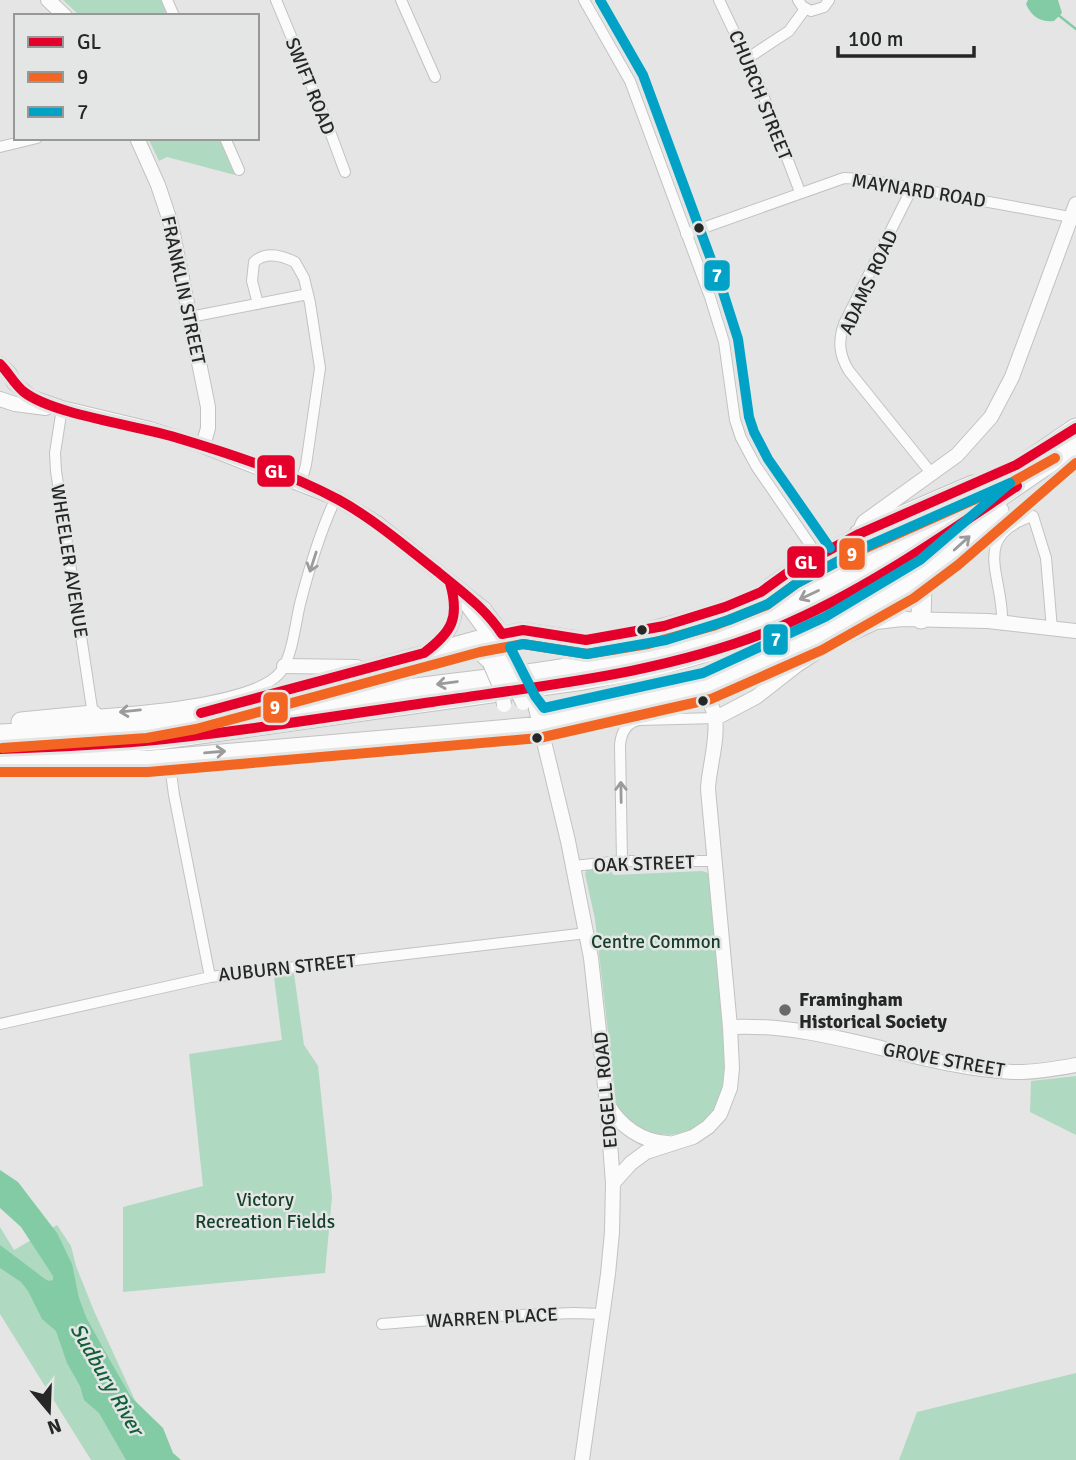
<svg xmlns="http://www.w3.org/2000/svg" width="1076" height="1460" font-family="Signika,sans-serif">
  <style>
    .green { fill: #b0d9c1 }
    .water { fill: #83cba4 }
    .lines { fill: none; stroke-linecap: round; stroke-linejoin: round }
    .stream { stroke: #83cba4; stroke-width: 2.5 }
    .street-casing { stroke: #c1c2c1; stroke-width: 12 }
    .secondary-casing { stroke: #c1c2c1; stroke-width: 16 }
    .highway-casing { stroke: #c1c2c1; stroke-width: 21 }
    .street { stroke: #fbfbfb; stroke-width: 10 }
    .secondary { stroke: #fbfbfb; stroke-width: 14 }
    .highway { stroke: #fbfbfb; stroke-width: 19 }
    .secondary-bridge-casing { stroke: #c1c2c1; stroke-width: 16; stroke-linecap: butt }
    .secondary-bridge { stroke: #fbfbfb; stroke-width: 14 }
    .bus-1-casing { stroke: #e3e6e4; stroke-width: 16 }
    .bus-2-casing { stroke: #e3e6e4; stroke-width: 16 }
    .bus-3-casing { stroke: #e3e6e4; stroke-width: 16 }
    .bus-1 { stroke: #e4002b; stroke-width: 10 }
    .bus-2 { stroke: #f26522; stroke-width: 10 }
    .bus-3 { stroke: #02a2c6; stroke-width: 10 }
    .oneway { stroke: #9b9b9b }
    .bus-dot { fill: #252625; stroke: #e3e6e4; stroke-width: 2.5 }
    .poi-dot { fill: #686968; stroke: #e3e6e4; stroke-width: 2.5 }
    .labels { text-anchor: middle; stroke-width: 5; stroke-linejoin: round; paint-order: stroke }
    .street-label { font-size: 19px; fill: #252625; stroke: #e3e6e4 }
    .park-label { font-size: 19px; fill: #143f29; stroke: #e3e6e4 }
    .poi-label { font-size: 19px; font-weight: bold; fill: #252625; stroke: #e3e6e4; text-anchor: start }
    .water-label { font-size: 21px; font-style: italic; fill: #115e3a; stroke: #e3e6e4 }
    .line-badge { stroke: #e3e6e4; stroke-width: 2.5 }
    .badge-label { font-size: 19px; text-anchor: middle; font-weight: bold; fill: #fff }
  </style>
  <rect width="100%" height="100%" fill="#e4e5e4"/>
  <path class="green" d="M63 0H161L168 16H80Z
    M148 138H219L235 175 167 157 159 161Z
    M604 864 614 875 702 871 708 873 710 877 726 1068C724 1082 722 1097 714 1109 691 1148 634 1140 616 1103L595 919 585 874 588 867Z
    M294 974 304 1045 318 1066 332 1197 325 1273 123 1292V1207L203 1186 189 1054 282 1040 274 977Z
    M1076 1076V1135L1030 1112 1031 1081Z
    M57 1225 71 1246 76 1266 94 1311 139 1409 175 1460H91L0 1314V1227L14 1250Z
    M1076 1373V1460H899L917 1412Z"/>
  <path class="water" d="M1028 0H1058L1062 13 1054 21C1041 23 1031 16 1026 4Z
    M0 1170 18 1182 57 1233 72 1264 79 1298 86 1317 103 1348 131 1397 163 1428 173 1453 181 1460H126L99 1413 84 1400 80 1386 67 1363 56 1331 42 1319 28 1291 21 1282 0 1268V1245L45 1279 49 1281 53 1280V1276L21 1227 0 1208Z"/>
  <g class="lines">
    <path class="stream" d="M1057 14 1076 29"/>
    <g class="street-casing">
      <path id="street" d="M167 0 174 16
        M276 0 325 118 345 172
        M401 0 435 77
        M584 0 630 81 710 297 724 342 735 420 741 438 756 466 822 562
        M719 0 758 82 800 192
        M798 0 802 6 811 11 824 7 829 0
        M748 58 789 31 805 9
        M225 138 239 170
        M0 147 37 138
        M912 188 844 324C838 341 839 355 849 371L932 474
        M686 234 844 178 863 179 1076 218
        M258 304 252 281 254 262C266 251 281 255 295 262L304 278 310 303 320 368 306 465 301 483
        M190 317 308 294
        M62 408 55 453 56 471 93 715C133 712 260 704 282 670 293 652 295 625 300 604 309 569 320 531 336 498
        M1002 622C1004 577 969 536 1033 516L1046 558 1052 629
        M169 757 174 795 210 977
        M622 861 620 745C621 733 626 723 639 720L716 718
        M573 866 622 861H715
        M0 1024 210 977 587 933
        M382 1324 468 1317 574 1313 603 1314"/>
    </g>
    <g class="secondary-casing">
      <path id="secondary" d="M48 0 65 16
        M137 138 158 185 171 224 208 407V428L203 446
        M0 364 10 374 14 383 31 397 62 408 150 429 203 446 336 498 377 523 484 609 496 625 515 659
        M0 399 15 404 46 408
        M770 585 790 571 859 534
        M462 598 484 628 503 662
        M502 634C566 671 796 590 855 549 863 540 857 531 864 522L957 455 991 417 1012 377 1076 204
        M459 646 477 650 490 663
        M430 649C451 634 460 614 452 588
        M284 666 357 667
        M534 700 568 841 591 958 607 1104 613 1183 612 1232 608 1274 582 1460
        M231 706 477 638 523 630 575 638
        M716 718 756 697 797 665 829 644 876 622 902 619 988 621 1076 631
        M0 758H147L538 724 688 691C734 698 709 757 708 789L730 1027 732 1068 730 1088 720 1114 708 1127 693 1137 646 1152 631 1163 613 1183
        M730 1027C826 1022 917 1067 1012 1072 1033 1073 1055 1069 1076 1065
        M608 1105C620 1126 642 1142 668 1143"/>
    </g>
    <g class="highway-casing">
      <path id="highway" d="M859 534 973 485
        M921 619 922 584 928 571
        M688 691 750 668 849 620 928 571 999 511
        M21 722 93 715
        M0 734C130 728 258 709 387 692 470 680 555 673 636 655 690 643 743 624 794 602 895 558 985 489 1076 428
        M0 749 91 745 157 740 583 680 647 669 710 651 804 616 861 586 917 553 1076 445"/>
    </g>
    <use href="#street" class="street"/>
    <use href="#secondary" class="secondary"/>
    <use href="#highway" class="highway"/>
    <g class="secondary-bridge-casing">
      <path id="secondary-bridge" d="M515 659 534 700
        M503 662 523 703
        M490 663 502 691 504 705"/>
    </g>
    <use href="#secondary-bridge" class="secondary-bridge"/>
    <g class="bus-1-casing">
      <path id="bus-1" d="M0 364C9 373 14 384 24 392 52 414 134 425 171 436 228 453 287 472 339 500 375 520 406 547 438 572 462 592 485 608 502 634L523 630 586 640 664 626 725 607 761 592 790 571 859 534 1016 465 1076 428
        M201 713 424 653C452 632 460 618 450 583
        M0 749C52 747 104 745 155 740 248 731 340 715 432 702 548 685 668 673 777 628 863 592 940 538 1017 486"/>
    </g>
    <g class="bus-2-casing">
      <path id="bus-2" d="M2 748 147 738 196 729 480 652 523 644 587 654 648 644 713 626 767 605 797 583 848 556 1007 485 1055 458
        M0 772H148L539 738 711 699 822 650 914 598 958 565 1076 463"/>
    </g>
    <g class="bus-3-casing">
      <path id="bus-3" d="M600 0 643 75 723 292 738 339 749 417 754 432 768 459 830 548
        M1010 483 920 560 825 617 703 673 544 708 535 696 510 647 523 644 587 654 666 640 729 620 768 604 797 583 865 547Z"/>
    </g>
    <use href="#bus-1" class="bus-1"/>
    <use href="#bus-2" class="bus-2"/>
    <use href="#bus-3" class="bus-3"/>
  </g>
  <defs><path id="oneway-shaft" d="M-6 0H5M1.5-3L5.5 0L1.5 3" fill="none" stroke-width="1.6" stroke-linecap="round" stroke-linejoin="round" transform="scale(1.75)"/></defs>
  <g class="oneway">
    <use href="#oneway-shaft" transform="translate(962 543) rotate(-42)"/>
    <use href="#oneway-shaft" transform="translate(313 562) rotate(108)"/>
    <use href="#oneway-shaft" transform="translate(809 595) rotate(155)"/>
    <use href="#oneway-shaft" transform="translate(447 683) rotate(172)"/>
    <use href="#oneway-shaft" transform="translate(130 711) rotate(174)"/>
    <use href="#oneway-shaft" transform="translate(215 752) rotate(-5)"/>
    <use href="#oneway-shaft" transform="translate(621 792) rotate(-91)"/>
  </g>
  <g class="bus-dot">
    <circle cx="699" cy="228" r="6"/>
    <circle cx="642" cy="630" r="6"/>
    <circle cx="703" cy="701" r="6"/>
    <circle cx="537" cy="738" r="6"/>
  </g>
  <circle class="poi-dot" cx="785" cy="1010" r="7"/>
  <g class="labels">
    <g class="street-label">
      <text transform="translate(311 86) rotate(68)" y="7">SWIFT ROAD</text>
      <text transform="translate(761 95) rotate(68)" y="7">CHURCH STREET</text>
      <text transform="translate(919 190) rotate(9)" y="7">MAYNARD ROAD</text>
      <text transform="translate(868 282) rotate(-65)" y="7">ADAMS ROAD</text>
      <text transform="translate(184 290) rotate(78)" y="7">FRANKLIN STREET</text>
      <text transform="translate(70 561) rotate(81)" y="7">WHEELER AVENUE</text>
      <text transform="translate(644 863) rotate(-2)" y="7">OAK STREET</text>
      <text transform="translate(287 967) rotate(-6)" y="7">AUBURN STREET</text>
      <text transform="translate(944 1059) rotate(10)" y="7">GROVE STREET</text>
      <text transform="translate(605 1090) rotate(-95)" y="7">EDGELL ROAD</text>
      <text transform="translate(492 1317) rotate(-3)" y="7">WARREN PLACE</text>
    </g>
    <g class="park-label">
      <text x="656" y="948">Centre Common</text>
      <text x="265" y="1206">Victory<tspan x="265" dy="22">Recreation Fields</tspan></text>
    </g>
    <g class="poi-label">
      <text x="799" y="1006">Framingham<tspan x="799" dy="22">Historical Society</tspan></text>
    </g>
    <g class="water-label">
      <text transform="translate(107 1379) rotate(60)" y="7">Sudbury River</text>
    </g>
  </g>
  <g class="line-badge">
    <rect x="703" y="259" width="28" height="33" rx="7" fill="#02a2c6"/>
    <rect x="256" y="454" width="40" height="34" rx="7" fill="#e4002b"/>
    <rect x="838" y="537" width="28" height="34" rx="7" fill="#f26522"/>
    <rect x="786" y="545" width="40" height="34" rx="7" fill="#e4002b"/>
    <rect x="762" y="623" width="27" height="33" rx="7" fill="#02a2c6"/>
    <rect x="262" y="691" width="27" height="33" rx="7" fill="#f26522"/>
  </g>
  <g class="badge-label">
    <text x="717" y="282">7</text>
    <text x="276" y="478">GL</text>
    <text x="852" y="561">9</text>
    <text x="806" y="569">GL</text>
    <text x="776" y="646">7</text>
    <text x="275" y="714">9</text>
  </g>
  <rect x="14" y="14" width="245" height="126" fill="#e3e6e4" stroke="#979998" stroke-width="2"/>
  <rect x="28" y="37" width="35" height="10" fill="#e4002b" stroke="#979998" stroke-width="2"/>
  <text x="77" y="49" font-size="21" fill="#252625">GL</text>
  <rect x="28" y="72" width="35" height="10" fill="#f26522" stroke="#979998" stroke-width="2"/>
  <text x="77" y="84" font-size="21" fill="#252625">9</text>
  <rect x="28" y="107" width="35" height="10" fill="#02a2c6" stroke="#979998" stroke-width="2"/>
  <text x="77" y="119" font-size="21" fill="#252625">7</text>
  <g transform="translate(49 1411) rotate(161)" stroke="#e3e6e4" stroke-width="5" paint-order="stroke">
  <path d="M0-5L12 26L0 18L-12 26Z" fill="#252625"/>
  <text y="-10" font-size="19" font-weight="bold" text-anchor="middle" fill="#252625">N</text>
  </g>
  <path d="M838 46v10h136v-10" fill="none" stroke="#252625" stroke-width="3.5"/>
  <text x="848" y="46" font-size="21" fill="#252625" stroke="#e3e6e4" stroke-width="5" paint-order="stroke">100 m</text>
</svg>
